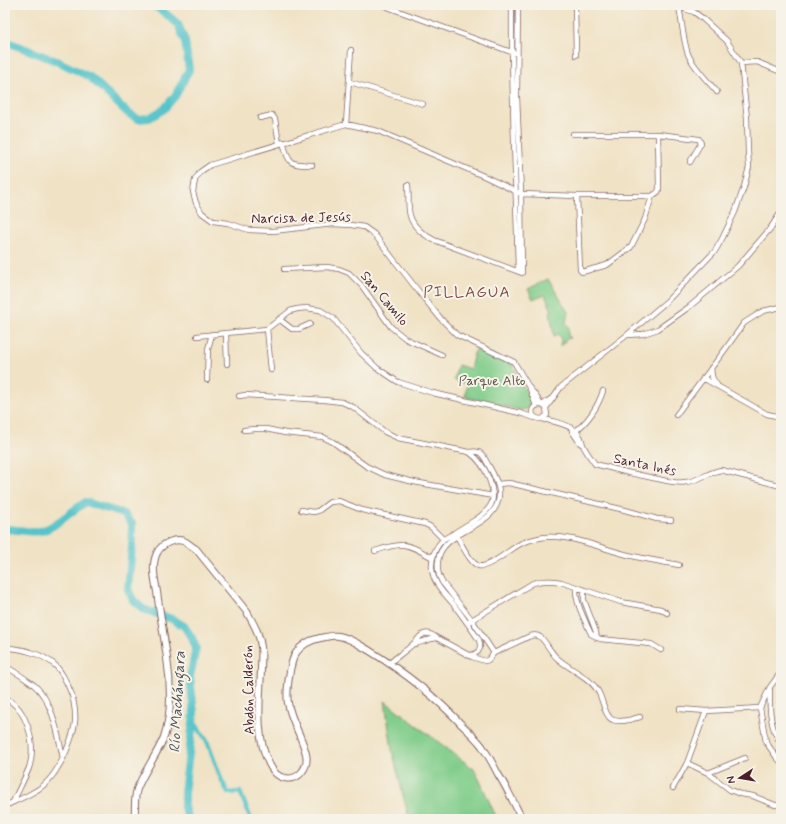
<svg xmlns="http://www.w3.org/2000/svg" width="786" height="824" font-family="Mynerve,sans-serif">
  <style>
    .green { fill: #81cd8b; stroke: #66765b }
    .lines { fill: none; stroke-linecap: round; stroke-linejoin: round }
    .canal { stroke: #57c4ca; stroke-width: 4.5 }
    .river { stroke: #57c4ca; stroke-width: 8 }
    .street-casing { stroke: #846361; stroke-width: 6 }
    .secondary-casing { stroke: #846361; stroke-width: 8 }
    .street { stroke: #fff; stroke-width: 4.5 }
    .secondary { stroke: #fff; stroke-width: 6 }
    .labels { text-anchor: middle; stroke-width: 4; stroke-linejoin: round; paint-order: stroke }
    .street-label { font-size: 14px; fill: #4a1f2b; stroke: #f7f3e8 }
    .park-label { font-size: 14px; fill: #5a5348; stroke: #f7f3e8 }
    .water-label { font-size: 15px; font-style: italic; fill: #4e515b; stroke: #f7f3e8 }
    .quarter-label { font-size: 16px; letter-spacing: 1px; fill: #7d4e49; stroke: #f7f3e8 }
  </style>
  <rect width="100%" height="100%" fill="#f7f3e8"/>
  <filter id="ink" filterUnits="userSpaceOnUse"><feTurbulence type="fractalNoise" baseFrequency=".025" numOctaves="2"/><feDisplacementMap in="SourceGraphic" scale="8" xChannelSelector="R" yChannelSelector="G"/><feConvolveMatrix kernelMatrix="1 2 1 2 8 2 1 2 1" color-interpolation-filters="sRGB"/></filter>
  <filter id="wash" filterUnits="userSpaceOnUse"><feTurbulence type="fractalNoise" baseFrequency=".012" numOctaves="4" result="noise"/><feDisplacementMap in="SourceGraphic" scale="16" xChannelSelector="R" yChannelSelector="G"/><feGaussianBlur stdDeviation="0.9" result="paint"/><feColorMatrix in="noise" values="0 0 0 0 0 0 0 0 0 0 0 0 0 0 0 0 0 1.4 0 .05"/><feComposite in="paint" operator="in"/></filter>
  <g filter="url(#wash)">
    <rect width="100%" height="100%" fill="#f0e2c5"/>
    <path class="green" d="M548 279 568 312 566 323 569 328 568 335 570 338 567 339 560 346 561 338 558 334 554 336 550 312 552 311 545 295 533 299 528 289Z
      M475 349 491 354 512 364 531 401 527 409 521 410 465 397 467 384 454 380 458 365 470 369Z
      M385 701 475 770 497 819H409L392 750Z"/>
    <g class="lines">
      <path class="canal" d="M193 720 207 741 222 781 228 793 240 792 251 819"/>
      <path class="river" d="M5 41 59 62 90 77 129 114 138 119 149 118 164 109 175 96 189 70 185 41 178 24 165 13 153 5
        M5 529C16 529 30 533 40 531 54 529 72 510 86 502L124 514 132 524V547L128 589 133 600 143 609 172 619 184 626 192 638 196 648 190 677 194 714 184 792V807L188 819"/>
    </g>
  </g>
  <g filter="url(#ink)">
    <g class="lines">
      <g class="street-casing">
        <path id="street" d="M382 5 514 53
          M512 5C511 94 516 183 518 271
          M575 5 576 55
          M679 7C682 21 683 40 688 54 694 68 707 80 717 92
          M741 63 757 62 781 72
          M350 82 423 104
          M260 118 272 115 275 119 279 143
          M346 124 351 50
          M658 134 699 139 701 143 690 162
          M283 142C290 165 288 164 312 165
          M408 185C409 194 408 202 409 210 410 225 422 234 434 240L522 273 521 194 517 96 518 5
          M577 196 580 270 582 272 607 265 631 247 645 219 652 196
          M780 236H781
          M284 269 327 267 339 269 349 273 362 286 391 327 406 339 442 355
          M279 319 292 329H299L310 324
          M267 329 271 370
          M226 333 227 364
          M628 335 643 334 658 329 689 307 738 266 770 229 781 212
          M197 336 267 329 290 311 297 309 306 308 320 310 333 318 361 353 377 368 398 382 433 393 520 413 535 418
          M711 368 712 377 717 385
          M703 378 767 414 781 417
          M207 380 208 349 212 334
          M531 390 536 396 541 405
          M239 396 246 395 324 400 342 402 353 407 385 432 398 438 469 452C479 459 485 468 489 479 497 500 493 508 475 520 468 524 461 529 454 533 451 535 447 537 444 539 435 546 431 559 432 569 433 584 446 595 454 605 463 617 471 628 479 640 482 649 478 655 469 655
          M542 405 546 408 547 415 542 419C529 419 529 404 542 405L552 398
          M536 406 530 389 514 362 457 335 441 319 423 297 398 265 374 234 364 227 351 225 333 224 273 231 249 230 228 223 213 221 202 213 196 203 193 192 195 180 200 172 210 165 346 124 378 131 486 177 521 194 577 196H652L658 192 659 189 658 134H573
          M546 408 561 387 627 335 667 301 715 251 722 239 735 212 744 187 749 167 748 152 747 118 741 63 727 41 702 18 694 12 679 7 662 5
          M676 415 724 351 744 323 763 311 781 307
          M542 419C553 421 569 424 577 432 581 436 582 440 583 445 586 452 591 458 595 464 616 470 637 475 658 479 667 481 677 484 686 482 698 481 709 472 721 470L781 486
          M244 430 255 429H266L285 433 323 437 333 442 366 466 385 475 414 482 493 496
          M572 431 580 443 583 445
          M573 433C587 423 598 407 603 391
          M469 452C476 451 480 451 484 457 489 467 498 479 499 491 502 529 441 528 438 561 437 569 438 575 442 582L472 620 494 653
          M497 484 509 483 625 510 657 519 671 520
          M301 510 313 512 318 511 330 502 339 501 362 510 425 524 431 527 443 539
          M456 535C461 542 470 564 479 566 490 568 511 548 522 543 527 541 533 539 539 538 567 532 601 549 628 555 645 559 662 562 679 565
          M375 551C405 541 406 543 433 558
          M576 587C575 603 585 620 591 634L600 639 651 644 661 650
          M584 590V600L596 632 597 638
          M470 621 533 583C542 580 551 580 561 582L621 602 661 609 667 613
          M415 644C422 642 429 639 437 638
          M5 648C22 648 43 654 56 666 63 673 68 685 72 695 74 703 76 713 75 722 74 733 65 757 58 767 55 773 50 779 45 784 36 793 17 800 5 806
          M390 663C397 656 406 651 413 644 417 642 418 637 422 635 427 631 433 635 437 638L472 657 485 661 488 660 494 653 528 637C532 635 536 634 540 637 545 640 551 653 557 658 570 670 591 677 599 693 603 701 605 717 613 720 622 723 632 719 640 717
          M5 666C14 671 26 679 34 685 53 701 58 735 63 758
          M781 672 770 687 760 708 766 742 777 758 781 762
          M770 690C769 707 770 729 781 743
          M5 697C10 701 18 706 21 712 31 728 35 751 29 768 24 780 18 791 13 802
          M680 709 706 711 760 708
          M687 763 708 773 730 790 740 794 753 796 775 805H781
          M708 773 745 758
          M673 788 687 763 706 711"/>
      </g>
      <g class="secondary-casing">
        <path id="secondary" d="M135 819C135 809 134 798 137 789 144 771 157 755 164 737 168 725 170 710 170 698 170 685 169 671 167 658 164 636 160 614 157 592 155 579 151 565 157 553 162 543 176 537 186 542 189 544 192 547 196 549L247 612C253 623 260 634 261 647 262 654 261 662 261 670 260 700 255 736 269 764 273 771 277 777 285 778 299 781 309 767 306 754 302 736 291 721 288 703 286 692 290 661 296 653 301 645 311 640 320 638 326 637 333 635 339 636 350 638 360 645 370 651 404 672 435 696 462 725 469 732 476 738 482 746 488 755 493 764 498 774 507 788 514 803 522 819"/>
      </g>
      <use href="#street" class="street"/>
      <use href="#secondary" class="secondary"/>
    </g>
  </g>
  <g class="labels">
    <g class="street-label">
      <text transform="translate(301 217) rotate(-1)" y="5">Narcisa de Jesús</text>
      <text transform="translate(385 298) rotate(50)" y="5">San Camilo</text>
      <text transform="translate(645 464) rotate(12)" y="5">Santa Inés</text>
      <text transform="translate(248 690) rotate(-91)" y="5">Abdón Calderón</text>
    </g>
    <g class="park-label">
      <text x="492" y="385">Parque Alto</text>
    </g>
    <g class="water-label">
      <text transform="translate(177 702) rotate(-87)" y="5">Río Machángara</text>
    </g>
    <g class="quarter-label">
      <text x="467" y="297">PILLAGUA</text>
    </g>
  </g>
  <rect width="786" height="824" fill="none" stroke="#f7f3e8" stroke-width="20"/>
  <g transform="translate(740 778) rotate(258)" stroke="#f7f3e8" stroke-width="3" paint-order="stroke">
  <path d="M0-3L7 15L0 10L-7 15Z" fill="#4a1f2b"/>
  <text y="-6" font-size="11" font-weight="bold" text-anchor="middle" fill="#4a1f2b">N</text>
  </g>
</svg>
